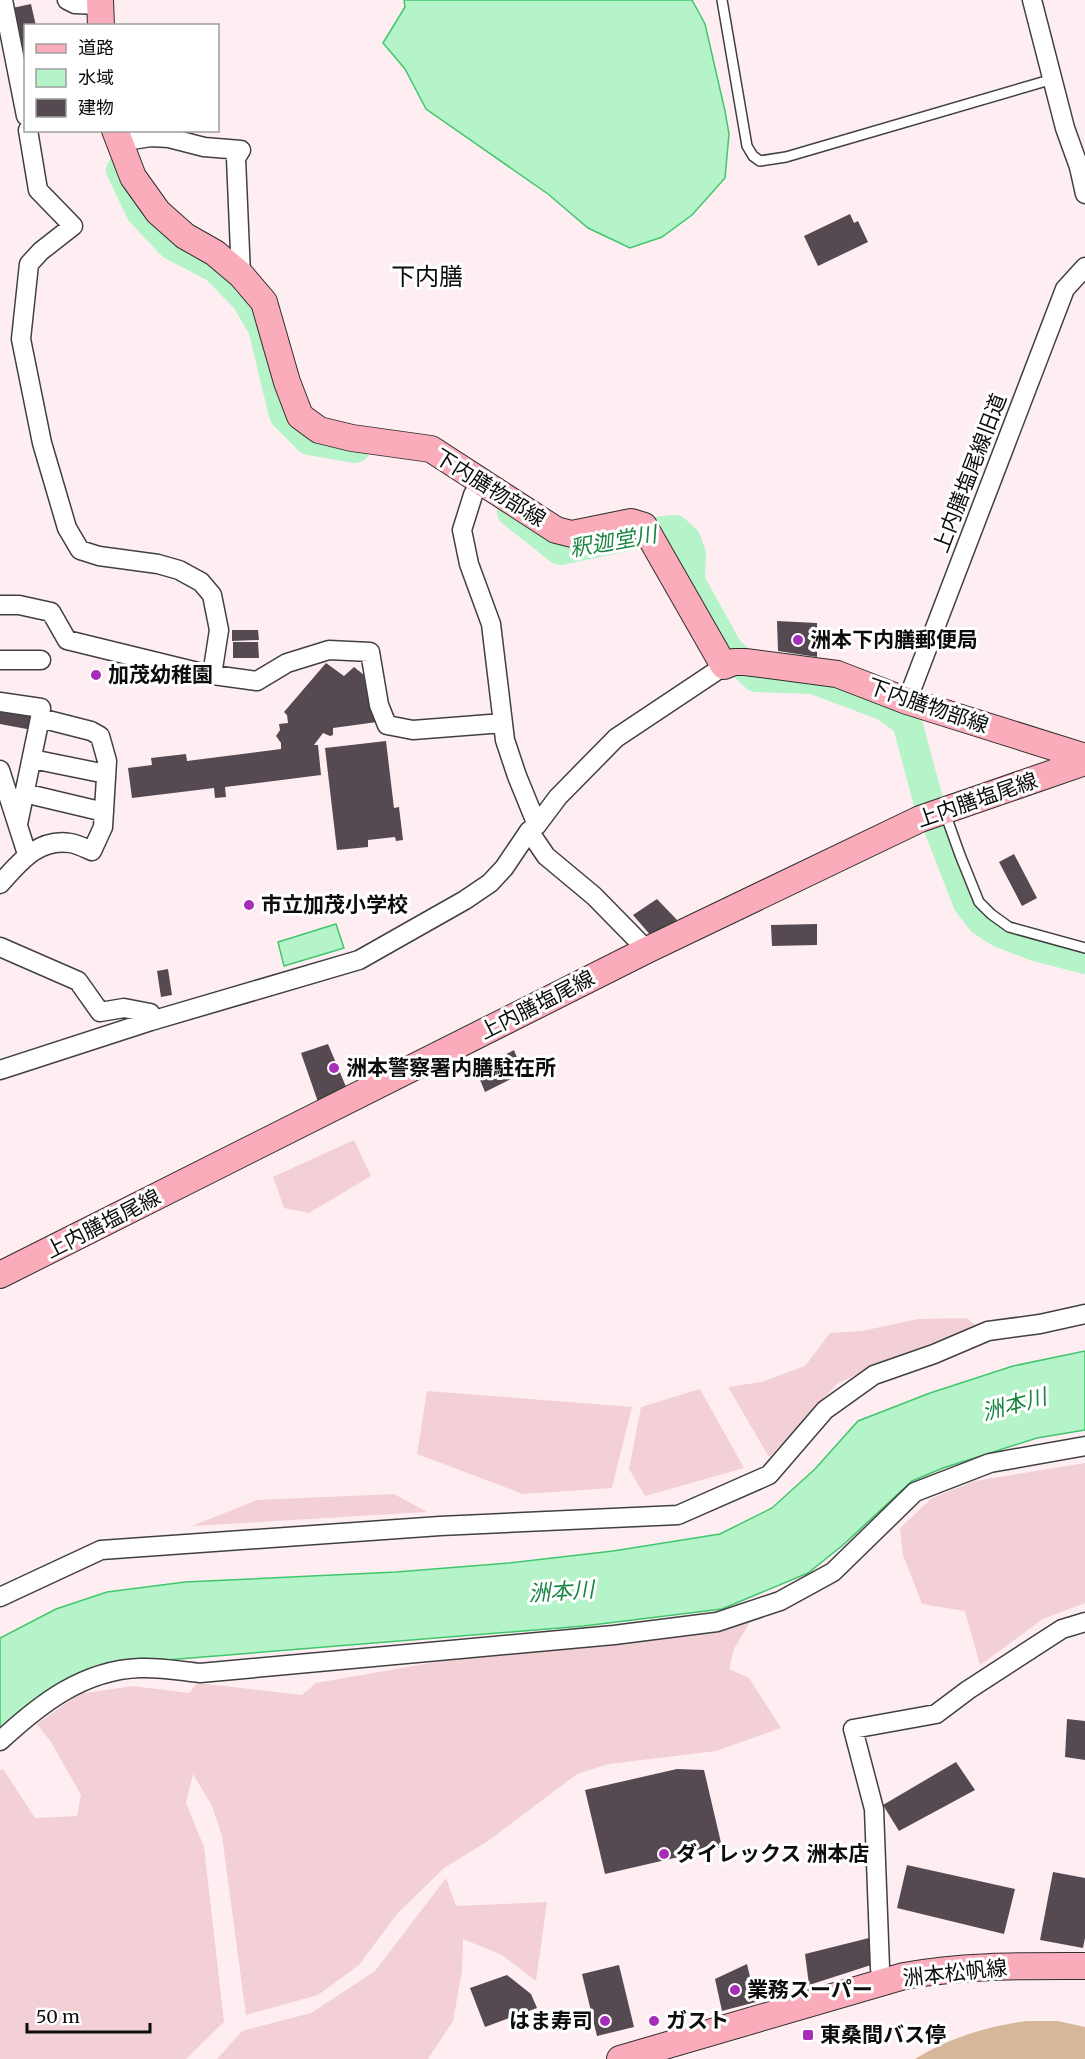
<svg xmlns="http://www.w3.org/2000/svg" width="1085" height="2059" font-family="Merriweather,'Noto Sans JP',serif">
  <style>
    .farmland { fill: #f3d0d5 }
    .forest { fill: #d7b79a }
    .water { fill: #b5f3c8; stroke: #40c76d; stroke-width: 1.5 }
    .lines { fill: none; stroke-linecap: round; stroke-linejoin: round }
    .river { stroke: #b5f3c8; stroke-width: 30 }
    .building { fill: #554a52 }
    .lane-casing { stroke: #404040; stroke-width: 12 }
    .street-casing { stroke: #404040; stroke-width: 21 }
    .secondary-casing { stroke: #2f2f2f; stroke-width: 28 }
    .lane { stroke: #fff; stroke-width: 9 }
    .street { stroke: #fff; stroke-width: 18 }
    .secondary { stroke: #fbacba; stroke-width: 26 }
    .poi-dot { fill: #a72cb7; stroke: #fff; stroke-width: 2 }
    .labels { text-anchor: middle; stroke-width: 6; stroke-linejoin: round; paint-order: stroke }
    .street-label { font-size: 21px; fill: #0d0d0d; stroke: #fff }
    .poi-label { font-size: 21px; font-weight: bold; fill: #0d0d0d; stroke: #fff; text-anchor: start }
    .water-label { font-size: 22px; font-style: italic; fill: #1a8542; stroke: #fff }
    .quarter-label { font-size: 24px; fill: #0d0d0d; stroke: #fff }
  </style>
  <rect width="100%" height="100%" fill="#feeef2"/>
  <path class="farmland" d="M354 1140 371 1176 309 1213 284 1208 273 1177Z
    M966 1318 977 1326 882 1362 837 1384 769 1457 728 1387 761 1382 805 1366 830 1333 862 1331 918 1319Z
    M700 1389 744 1468 645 1496 629 1469 641 1407Z
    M427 1391 632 1407 612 1488 523 1494 417 1454Z
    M1085 1463V1603L1043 1619 980 1665 965 1611 922 1604 903 1555 900 1528 932 1498 975 1481Z
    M394 1494 427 1512 192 1526 257 1500Z
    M763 1600 734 1649 729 1669 749 1678 781 1728 716 1751 609 1764 577 1774 488 1841 444 1868 397 1914 359 1965 318 1995 246 2015 222 1836 212 1806 193 1774 186 1803 204 1847 224 2022 186 2059H0V1770L3 1769 35 1818 77 1816 81 1795 51 1742 37 1724 79 1694 133 1686 189 1693 197 1683 302 1695 316 1683 436 1662 443 1650 690 1621Z
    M446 1878 456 1906 547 1902 536 1981 502 1955 463 1939 462 1971 453 2021 428 2059H217L242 2031 311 2013 375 1971Z"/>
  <path class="forest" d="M1027 2021H1058L1085 2027V2059H915C949 2038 988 2026 1027 2021Z"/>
  <path class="water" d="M404 0H692L705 24 725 111 729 134 725 178 692 215 662 237 630 248 588 228 548 194 426 109 405 69 383 43 405 7Z
    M336 924 344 948 284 966 278 942Z
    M1085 1351V1430L1037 1438 943 1468 912 1481 843 1545 808 1573 722 1609 584 1626 141 1662 95 1671 0 1734V1638L56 1609 107 1592 185 1582 396 1572 509 1563 613 1551 720 1534 772 1508 815 1469 858 1421 930 1393 1013 1366Z"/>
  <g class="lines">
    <path class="river" d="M121 170 141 212 172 245 216 268 246 299 263 328 284 415 309 440 355 448
      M512 512 560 550 637 534 675 530 686 540 691 554 690 581 728 650 756 677 813 679 885 706 907 722 928 800 968 903 982 921 1001 933 1035 946 1085 959"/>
  </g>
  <path class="building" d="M31 4 36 26H26L25 60 12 8Z
    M850 214 854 223 858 221 868 242 818 266 804 236Z
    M777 621 817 623V657L778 651Z
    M232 630H258L259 640 232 641Z
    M233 642H258L259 658H233Z
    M326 663 344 676 354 667 374 683 377 722 333 728V735L330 736 323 733 314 745H318L321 775 225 787 226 797 215 798 214 788 132 798 128 768 152 765 151 758 186 754 187 761 281 749V743L276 736 280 730 279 724 288 723 287 715 284 712Z
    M0 708 35 715 32 730 0 724Z
    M386 741 394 808 399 807 403 840 396 841 395 837 368 840V847L337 850 325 748Z
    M1014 854 1037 898 1022 906 999 862Z
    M657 899 677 920 652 937 633 915Z
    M817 924V945L772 946 771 925Z
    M168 969 172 995 161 997 157 971Z
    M328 1044 349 1094 318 1102 301 1053Z
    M514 1050 523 1073 485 1092 476 1070Z
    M1067 1719 1085 1721V1760L1065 1757Z
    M956 1762 975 1790 899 1831 883 1805Z
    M677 1769 704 1770 722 1847 605 1874 585 1790Z
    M907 1865 1015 1889 1004 1934 897 1908Z
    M1053 1872 1085 1878V1938L1083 1948 1040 1940Z
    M869 1938 871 1965 809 1985 805 1954Z
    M747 1964 756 2002 722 2011 715 1979Z
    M619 1965 634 2027 597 2036 582 1974Z
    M507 1975 531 1994 537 2008 485 2027 470 1988Z"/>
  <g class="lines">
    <g class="lane-casing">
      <path id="lane" d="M722 0 747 146 753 156 760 161 786 157 1053 79
        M945 813 960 855 979 902 991 914 1009 927 1085 948"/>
    </g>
    <g class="street-casing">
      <path id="street" d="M3 0 26 116
        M67 0 75 4 100 5
        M1032 0 1065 128 1079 167 1085 194
        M28 130 38 190 73 226 41 251 29 264 21 339 42 443 67 528 80 550 99 556 158 564 179 570 201 582 212 595 219 630 212 675
        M119 142 151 137 169 138 204 147 241 150 236 158 241 275
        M481 481 473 495 462 530 469 564 491 624 505 740 517 776 537 825
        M0 605H19L51 612 67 640 206 674 257 681 287 663 329 650 370 652 379 705 387 725 413 730 503 723
        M0 660H41
        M907 701 1065 289 1085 267
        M0 702 41 708 40 718 18 824
        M32 759 106 774
        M0 770 27 854
        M24 793 104 812
        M529 831 546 856 594 896 647 950
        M0 884C19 863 38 838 70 843 77 844 85 848 92 851L103 827 107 761 100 736 91 731 40 718
        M0 947 78 981 100 1012 124 1008 150 1013 151 1021
        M0 1070 151 1021 359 960 465 900 490 883 504 868 529 831 537 825 558 797 616 738 724 666
        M0 1597 101 1550 440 1526 678 1515 769 1475 825 1410 874 1375 934 1354 988 1331 1040 1324 1085 1314
        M0 1741C40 1704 83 1670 140 1668 160 1667 181 1671 200 1673L614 1635 717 1622 780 1601 833 1572 915 1492 990 1463 1085 1446
        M882 1982 880 1968 874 1809 853 1729 936 1714 968 1690 1062 1629 1085 1622"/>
    </g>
    <g class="secondary-casing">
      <path id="secondary" d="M100 0 101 26
        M115 130 133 177 158 212 185 236 215 253 241 275 264 302 287 382 300 416 319 430 352 438 431 449 556 530 572 534 631 522 644 526 724 666 734 662H745L837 674 907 701 1085 757
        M0 1275 647 950 920 819 1085 762
        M620 2059 904 1976C964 1965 1024 1966 1085 1966"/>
    </g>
    <use href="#lane" class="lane"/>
    <use href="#street" class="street"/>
    <use href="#secondary" class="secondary"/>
  </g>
  <g class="poi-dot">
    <circle cx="798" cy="640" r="6"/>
    <circle cx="96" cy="675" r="6"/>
    <circle cx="249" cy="905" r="6"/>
    <circle cx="334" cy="1068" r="6"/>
    <circle cx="664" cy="1854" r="6"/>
    <circle cx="735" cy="1990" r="6"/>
    <circle cx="605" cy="2021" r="6"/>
    <circle cx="654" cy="2021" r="6"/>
    <rect x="802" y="2029" width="12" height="12" rx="3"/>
  </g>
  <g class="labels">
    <g class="street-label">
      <text transform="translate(970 473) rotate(-69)" y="7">上内膳塩尾線旧道</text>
      <text transform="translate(490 488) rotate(32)" y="7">下内膳物部線</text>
      <text transform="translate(928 706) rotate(19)" y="7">下内膳物部線</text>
      <text transform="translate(977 800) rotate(-19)" y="7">上内膳塩尾線</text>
      <text transform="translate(537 1005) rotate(-27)" y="7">上内膳塩尾線</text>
      <text transform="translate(103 1224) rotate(-27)" y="7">上内膳塩尾線</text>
      <text transform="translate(955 1973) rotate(-6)" y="7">洲本松帆線</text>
    </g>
    <g class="poi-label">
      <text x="810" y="647">洲本下内膳郵便局</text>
      <text x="108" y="682">加茂幼稚園</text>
      <text x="261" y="912">市立加茂小学校</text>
      <text x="346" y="1075">洲本警察署内膳駐在所</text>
      <text x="676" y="1861">ダイレックス 洲本店</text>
      <text x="747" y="1997">業務スーパー</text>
      <text x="593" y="2028" text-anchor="end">はま寿司</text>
      <text x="666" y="2028">ガスト</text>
      <text x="820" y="2042">東桑間バス停</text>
    </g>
    <g class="water-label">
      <text transform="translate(613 541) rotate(-10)" y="8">釈迦堂川</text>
      <text transform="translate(1014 1404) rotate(-15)" y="8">洲本川</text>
      <text transform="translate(561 1591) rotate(-4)" y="8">洲本川</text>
    </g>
    <g class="quarter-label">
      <text x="427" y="285">下内膳</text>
    </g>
  </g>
  <rect x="24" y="24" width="195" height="108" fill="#ffffff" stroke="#9e9e9e" stroke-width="1.5"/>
  <rect x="36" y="44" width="30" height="9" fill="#fbacba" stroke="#9e9e9e" stroke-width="1.5"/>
  <text x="78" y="54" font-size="18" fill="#0d0d0d">道路</text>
  <rect x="36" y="69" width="30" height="18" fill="#b5f3c8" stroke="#9e9e9e" stroke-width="1.5"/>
  <text x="78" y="84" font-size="18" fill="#0d0d0d">水域</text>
  <rect x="36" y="99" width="30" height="18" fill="#554a52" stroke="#9e9e9e" stroke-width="1.5"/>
  <text x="78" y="114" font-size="18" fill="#0d0d0d">建物</text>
  <path d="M27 2023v9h123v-9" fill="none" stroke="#0d0d0d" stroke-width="3"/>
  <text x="36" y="2023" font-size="18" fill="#0d0d0d" stroke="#ffffff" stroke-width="4.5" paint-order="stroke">50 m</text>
</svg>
